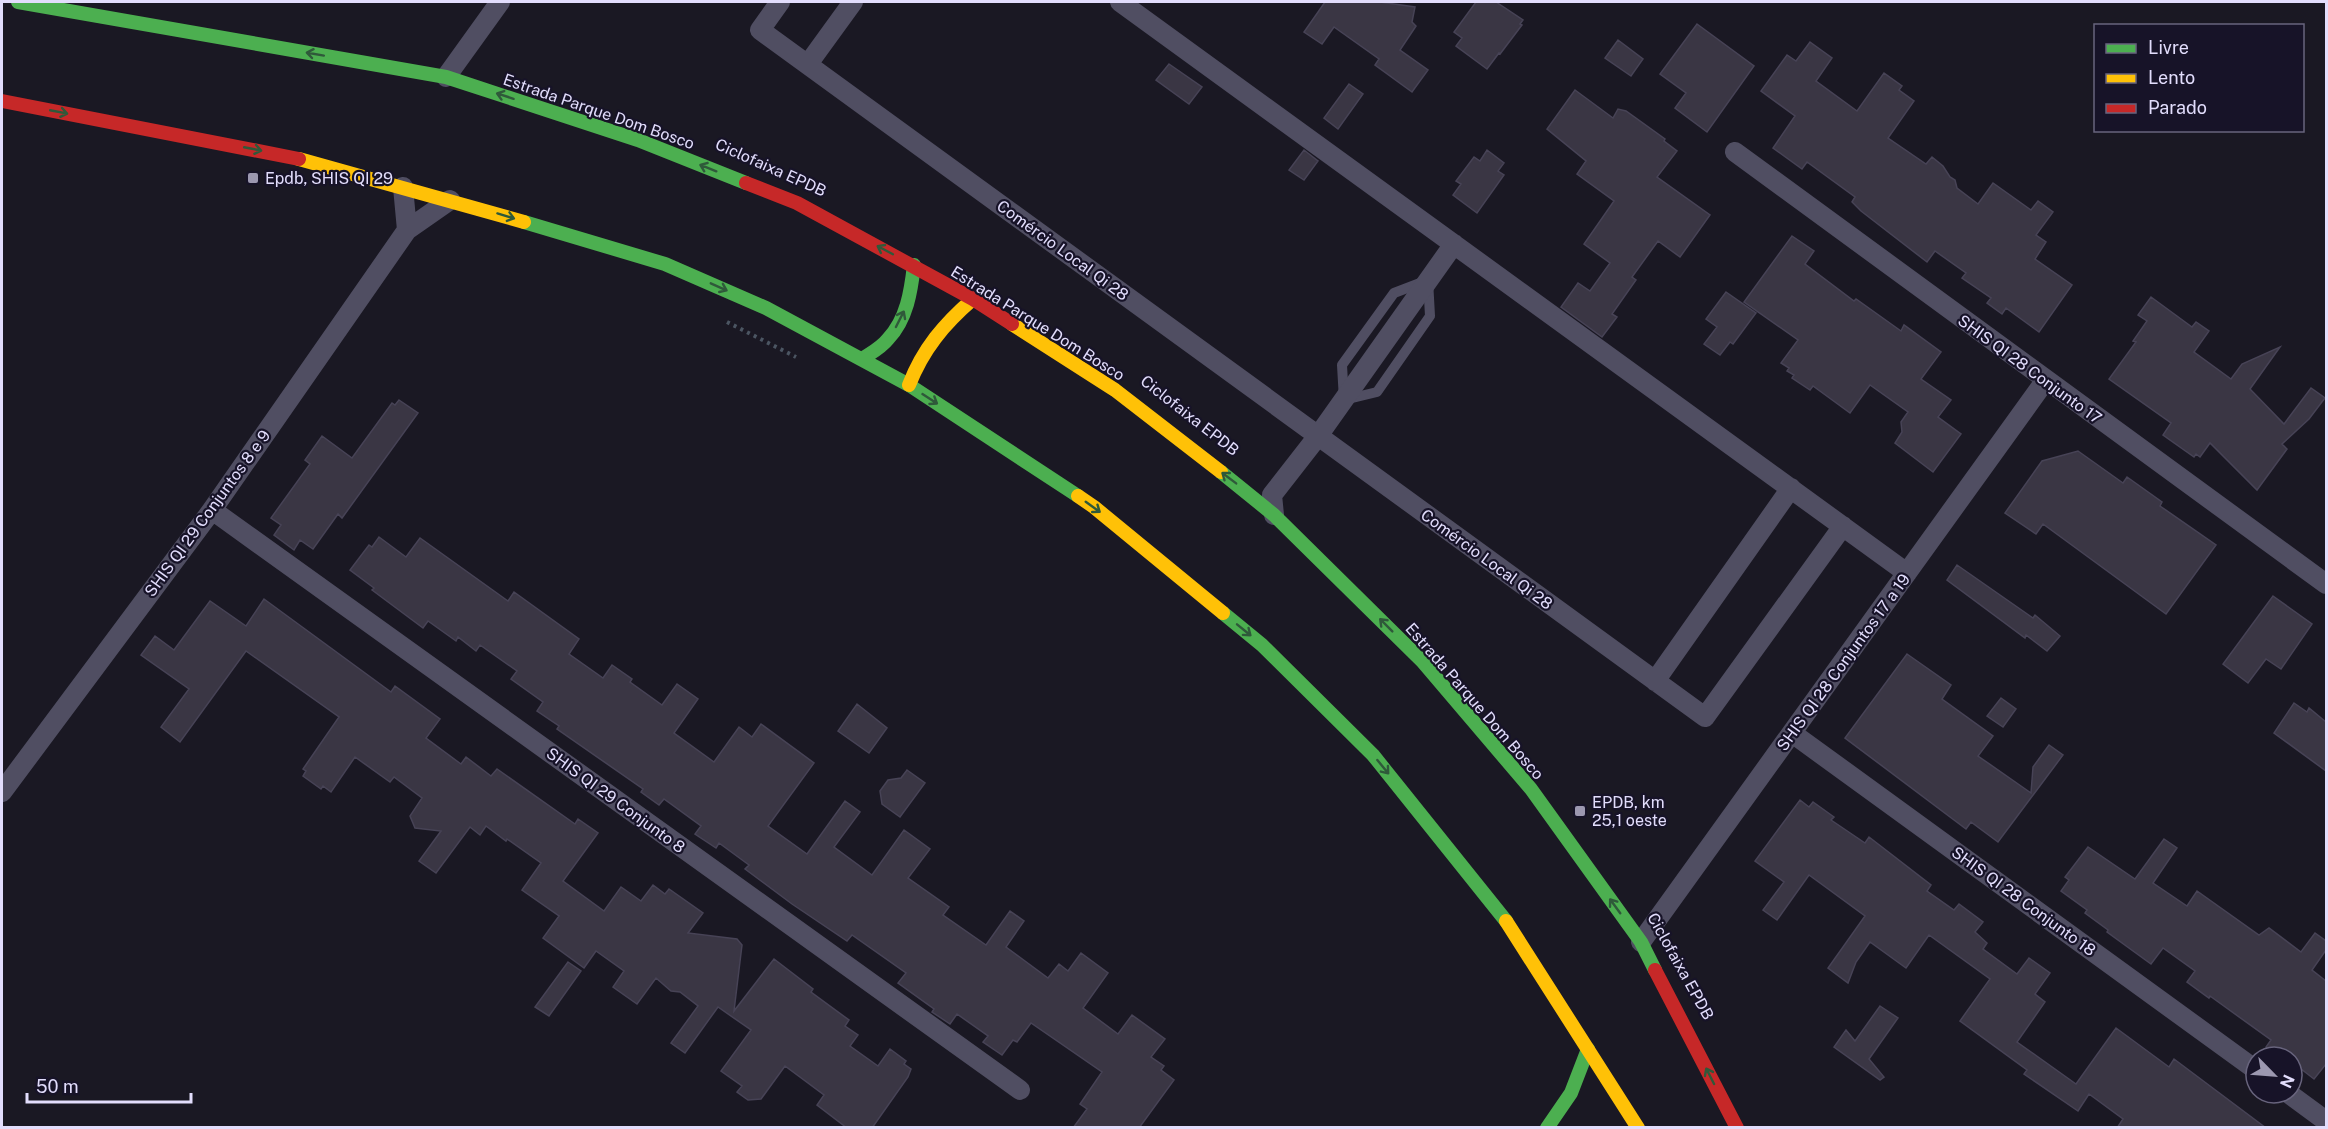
<svg xmlns="http://www.w3.org/2000/svg" width="2328" height="1129" font-family="'Public Sans',sans-serif">
  <style>
    .building { fill: #3a3644; stroke: #474356; stroke-width: 1.5 }
    .lines { fill: none; stroke-linecap: round; stroke-linejoin: round }
    .path { stroke: #4b5562; stroke-width: 4; stroke-dasharray: 3 4.5; stroke-linecap: butt }
    .lane { stroke: #504e62; stroke-width: 10 }
    .street { stroke: #504e62; stroke-width: 20 }
    .fast { stroke: #4caf50; stroke-width: 14 }
    .slow { stroke: #ffc107; stroke-width: 14 }
    .jam { stroke: #c62828; stroke-width: 14 }
    .oneway { stroke: #2f593a }
    .poi-dot { fill: #9c98b0; stroke: #171328; stroke-width: 2 }
    .labels { text-anchor: middle; stroke-width: 4.5; stroke-linejoin: round; paint-order: stroke }
    .street-label { font-size: 16px; fill: #e2ddfc; stroke: #171328 }
    .poi-label { font-size: 16px; fill: #e2ddfc; stroke: #171328; text-anchor: start }
  </style>
  <rect width="100%" height="100%" fill="#1a1823"/>
  <path class="building" d="M1325 2H1380L1415 7 1412 22 1416 26 1400 50 1428 70 1412 92 1375 65 1379 59 1334 27 1322 44 1304 32Z
    M1476 2H1496L1523 20 1520 24 1522 25 1500 54 1499 53 1487 69 1456 46 1462 38 1454 32Z
    M1697 24 1754 66 1707 132 1675 108 1686 93 1660 74Z
    M1618 40 1643 59 1631 76 1605 58Z
    M1810 42 1832 58 1816 81 1857 111 1884 73 1902 86 1899 90 1914 101 1888 138 1926 164 1932 157 1943 166 1950 177 1955 180 1957 188 1978 204 1993 183 2031 210 2038 201 2053 212 2036 235 2046 242 2035 259 2072 285 2039 332 2006 308 2002 314 1987 303 1991 298 1962 278 1966 273 1935 251 1927 262 1861 211 1852 202 1855 197 1807 162 1802 169 1773 148 1795 116 1761 91 1787 55 1796 61Z
    M1169 64 1202 87 1189 104 1156 80Z
    M1349 84 1363 94 1338 129 1324 118Z
    M1575 90 1613 118 1618 109 1626 111 1665 139 1664 141 1677 151 1657 177 1710 215 1680 257 1658 241 1632 277 1636 280 1612 314 1617 317 1602 337 1561 307 1578 283 1590 291 1610 263 1584 244 1614 201 1577 174 1586 161 1547 129Z
    M1304 150 1318 161 1304 180 1289 170Z
    M1487 150 1504 163 1498 171 1504 175 1477 213 1453 195 1461 184 1456 181 1474 157 1480 161Z
    M1792 236 1814 251 1805 264 1854 301 1856 299 1901 331 1904 325 1941 352 1921 379 1951 400 1938 417 1961 434 1933 472 1895 443 1902 432 1901 422 1908 412 1870 385 1850 413 1813 386 1810 390 1792 378 1794 375 1787 371 1789 368 1781 363 1798 340 1744 302Z
    M1726 292 1756 313 1733 344 1730 342 1720 355 1704 344 1717 327 1706 319Z
    M2151 297 2192 327 2196 322 2209 331 2194 352 2231 379 2242 364 2280 347 2250 389 2284 424 2311 388 2325 398 2309 419 2282 444 2287 449 2257 490 2210 443 2200 457 2196 454 2194 457 2163 435 2171 423 2109 379 2136 342 2133 341 2147 321 2138 315Z
    M399 400 418 413 342 518 338 514 313 549 300 540 294 550 274 535 281 525 271 518 310 464 305 460 322 436 352 458 392 403 395 405Z
    M2078 451 2123 483 2127 477 2162 502 2160 506 2216 545 2166 614 2043 524 2036 534 2005 513 2042 461Z
    M379 537 406 557 420 538 508 601 514 592 579 639 569 654 603 678 612 665 632 679 630 682 662 705 677 684 698 699 674 733 714 762 739 727 752 737 761 724 814 763 768 826 807 854 845 801 860 812 834 847 872 875 904 830 930 849 908 878 949 907 943 915 986 945 1010 911 1024 921 1006 947 1048 978 1059 964 1068 971 1081 953 1108 973 1083 1008 1118 1034 1132 1015 1165 1039 1151 1057 1164 1066 1161 1070 1174 1080 1139 1128H1073L1087 1109 1080 1104 1102 1072 1031 1023 1017 1042 1013 1040 1002 1055 983 1042 988 1036 957 1014 950 1024 932 1012 934 1009 898 983 906 973 852 935 847 941 792 904 745 869 749 865 719 843 716 848 695 834 701 826 664 799 659 805 641 792 643 789 557 729 559 726 537 711 543 702 511 679 517 671 480 645 476 651 458 637 456 641 428 621 423 628 372 590 374 588 350 570 369 545 372 547Z
    M1957 565 2033 618 2035 615 2060 636 2047 651 2026 635 2025 638 1947 580Z
    M2273 596 2312 624 2281 669 2266 659 2248 683 2223 664Z
    M264 599 391 692 395 686 440 719 426 738 461 764 466 757 491 776 497 769 575 824 578 819 598 833 563 881 604 911 621 887 641 901 653 885 665 894 669 889 703 913 688 933 737 939 742 945 734 1011 774 959 813 989 811 992 849 1020 845 1026 858 1035 850 1046 878 1066 890 1049 906 1061 904 1064 911 1069 908 1077 872 1128H847L817 1105 824 1095 785 1066 761 1099 748 1100 737 1092 742 1086 721 1071 751 1030 718 1007 685 1053 671 1043 698 1006 680 992 671 991 656 978 637 1004 613 987 624 971 596 951 584 968 543 938 559 916 522 890 541 863 507 839 506 841 486 826 480 835 470 827 436 873 419 861 441 831 415 828 410 816 422 798 394 777 390 782 355 757 331 792 323 786 321 789 303 776 306 771 303 769 339 717 246 651 180 742 161 727 189 689 141 655 155 636 174 650 210 601 246 626Z
    M1907 654 1951 685 1942 699 1993 736 1978 756 2031 793 2033 767 2049 745 2063 755 1998 842 1971 822 1966 829 1845 738Z
    M2001 698 2016 709 2003 727 1987 716Z
    M2294 703 2307 712 2309 708 2326 722V771L2274 733Z
    M857 704 887 728 869 753 838 731Z
    M907 770 925 783 900 817 882 804 880 791 888 780 901 778Z
    M1800 800 1809 807 1813 802 1834 817 1831 820 1865 843 1869 837 1931 885 1927 891 1954 910 1959 904 1983 922 1975 932 1987 943 1983 949 2017 974 2029 958 2050 973 2035 994 2045 1002 2017 1042 2076 1084 2116 1028 2169 1067 2174 1059 2266 1128H2117L2123 1119 2089 1094 2078 1111 2024 1074 2027 1070 1960 1021 1990 979 1929 935 1906 968 1870 942 1856 962 1848 983 1828 968 1865 916 1809 875 1777 920 1763 910 1784 882 1755 861Z
    M2164 839 2177 848 2153 883 2187 906 2197 891 2259 935 2269 928 2301 952 2315 933 2326 941V950L2312 970 2326 981V1064L2314 1079 2292 1062V1057H2279L2266 1047 2271 1040 2210 996 2209 998 2187 982 2195 971 2163 948 2151 964 2107 932 2108 930 2085 913 2087 910 2061 891 2069 880 2065 877 2088 847 2135 879Z
    M568 962 581 971 549 1016 535 1007Z
    M1880 1006 1898 1018 1869 1059 1884 1077 1880 1080 1834 1047 1846 1030 1855 1041Z"/>
  <g class="lines">
    <path class="path" d="M727 322 796 357"/>
    <path class="lane" d="M1428 280 1430 316 1377 392 1344 400 1342 365 1394 293Z"/>
    <path class="street" d="M780 2 760 30 1705 717 1843 526
      M1120 2 1907 573
      M808 64 853 2
      M446 77 500 2
      M1735 152 2326 584
      M403 187 407 230
      M212 510 1020 1090
      M1274 515 1272 495 1318 436 1454 244
      M1655 681 1791 488
      M1792 733 2256 1070
      M2 792 212 510 407 230 450 200
      M1641 942 2045 381
      M2288 1093 2326 1121"/>
    <path class="fast" d="M18 2 446 77 638 140 746 183
      M524 222 665 264 766 308 909 385 1078 496
      M862 359C871 353 881 348 888 339 907 319 911 291 914 265
      M1221 472 1274 515 1422 661 1531 789 1641 942 1655 970
      M1223 613 1262 645 1373 755 1506 921
      M1547 1128 1571 1093 1588 1049"/>
    <path class="slow" d="M299 159 524 222
      M1012 324 1115 390 1221 472
      M909 385C923 349 944 324 973 299
      M1078 496 1094 507 1223 613
      M1506 921 1638 1128"/>
    <path class="jam" d="M2 101 299 159
      M746 183 797 203 973 299 1012 324
      M1655 970 1737 1128"/>
  </g>
  <defs><path id="oneway-shaft" d="M-6 0H5M1.5-3L5.5 0L1.5 3" fill="none" stroke-width="1.6" stroke-linecap="round" stroke-linejoin="round" transform="scale(1.5)"/></defs>
  <g class="oneway">
    <use href="#oneway-shaft" transform="translate(315 54) rotate(-170)"/>
    <use href="#oneway-shaft" transform="translate(505 96) rotate(-162)"/>
    <use href="#oneway-shaft" transform="translate(59 112) rotate(11)"/>
    <use href="#oneway-shaft" transform="translate(253 149) rotate(11)"/>
    <use href="#oneway-shaft" transform="translate(708 168) rotate(-158)"/>
    <use href="#oneway-shaft" transform="translate(506 216) rotate(17)"/>
    <use href="#oneway-shaft" transform="translate(885 250) rotate(-152)"/>
    <use href="#oneway-shaft" transform="translate(719 287) rotate(24)"/>
    <use href="#oneway-shaft" transform="translate(900 319) rotate(-63)"/>
    <use href="#oneway-shaft" transform="translate(930 399) rotate(33)"/>
    <use href="#oneway-shaft" transform="translate(1229 478) rotate(-143)"/>
    <use href="#oneway-shaft" transform="translate(1093 507) rotate(36)"/>
    <use href="#oneway-shaft" transform="translate(1386 625) rotate(-135)"/>
    <use href="#oneway-shaft" transform="translate(1244 630) rotate(39)"/>
    <use href="#oneway-shaft" transform="translate(1383 767) rotate(51)"/>
    <use href="#oneway-shaft" transform="translate(1615 906) rotate(-126)"/>
    <use href="#oneway-shaft" transform="translate(1710 1076) rotate(-117)"/>
  </g>
  <g class="poi-dot">
    <rect x="247" y="172" width="12" height="12" rx="3"/>
    <rect x="1574" y="805" width="12" height="12" rx="3"/>
  </g>
  <g class="labels">
    <g class="street-label">
      <text transform="translate(599 111) rotate(19)" y="6">Estrada Parque Dom Bosco</text>
      <text transform="translate(771 167) rotate(24)" y="6">Ciclofaixa EPDB</text>
      <text transform="translate(1063 250) rotate(36)" y="6">Comércio Local Qi 28</text>
      <text transform="translate(1038 323) rotate(32)" y="6">Estrada Parque Dom Bosco</text>
      <text transform="translate(2030 369) rotate(36)" y="6">SHIS QI 28 Conjunto 17</text>
      <text transform="translate(1190 415) rotate(38)" y="6">Ciclofaixa EPDB</text>
      <text transform="translate(207 513) rotate(-54)" y="6">SHIS QI 29 Conjuntos 8 e 9</text>
      <text transform="translate(1487 559) rotate(36)" y="6">Comércio Local Qi 28</text>
      <text transform="translate(1843 662) rotate(-54)" y="6">SHIS QI 28 Conjuntos 17 a 19</text>
      <text transform="translate(1475 701) rotate(49)" y="6">Estrada Parque Dom Bosco</text>
      <text transform="translate(616 800) rotate(36)" y="6">SHIS QI 29 Conjunto 8</text>
      <text transform="translate(2024 901) rotate(36)" y="6">SHIS QI 28 Conjunto 18</text>
      <text transform="translate(1681 966) rotate(61)" y="6">Ciclofaixa EPDB</text>
    </g>
    <g class="poi-label">
      <text x="265" y="184">Epdb, SHIS QI 29</text>
      <text x="1592" y="808">EPDB, km<tspan x="1592" dy="18">25,1 oeste</tspan></text>
    </g>
  </g>
  <rect width="2328" height="1129" fill="none" stroke="#e2ddfc" stroke-width="6"/>
  <rect x="2094" y="24" width="210" height="108" fill="#171328" stroke="#68647d" stroke-width="1.5"/>
  <rect x="2106" y="44" width="30" height="9" fill="#4caf50" stroke="#68647d" stroke-width="1.5"/>
  <text x="2148" y="54" font-size="18" fill="#e2ddfc">Livre</text>
  <rect x="2106" y="74" width="30" height="9" fill="#ffc107" stroke="#68647d" stroke-width="1.5"/>
  <text x="2148" y="84" font-size="18" fill="#e2ddfc">Lento</text>
  <rect x="2106" y="104" width="30" height="9" fill="#c62828" stroke="#68647d" stroke-width="1.5"/>
  <text x="2148" y="114" font-size="18" fill="#e2ddfc">Parado</text>
  <g transform="translate(2274 1075) rotate(115)"><circle r="28" fill="#171328" stroke="#68647d" stroke-width="1.5"/>
  <path d="M0-4.5L10 22L0 15L-10 22Z" fill="#9c98b0"/>
  <text y="-9" font-size="16" font-weight="bold" text-anchor="middle" fill="#e2ddfc">N</text>
  </g>
  <path d="M27 1093v9h164v-9" fill="none" stroke="#e2ddfc" stroke-width="3"/>
  <text x="36" y="1093" font-size="18" fill="#e2ddfc" stroke="#171328" stroke-width="4.5" paint-order="stroke">50 m</text>
</svg>
